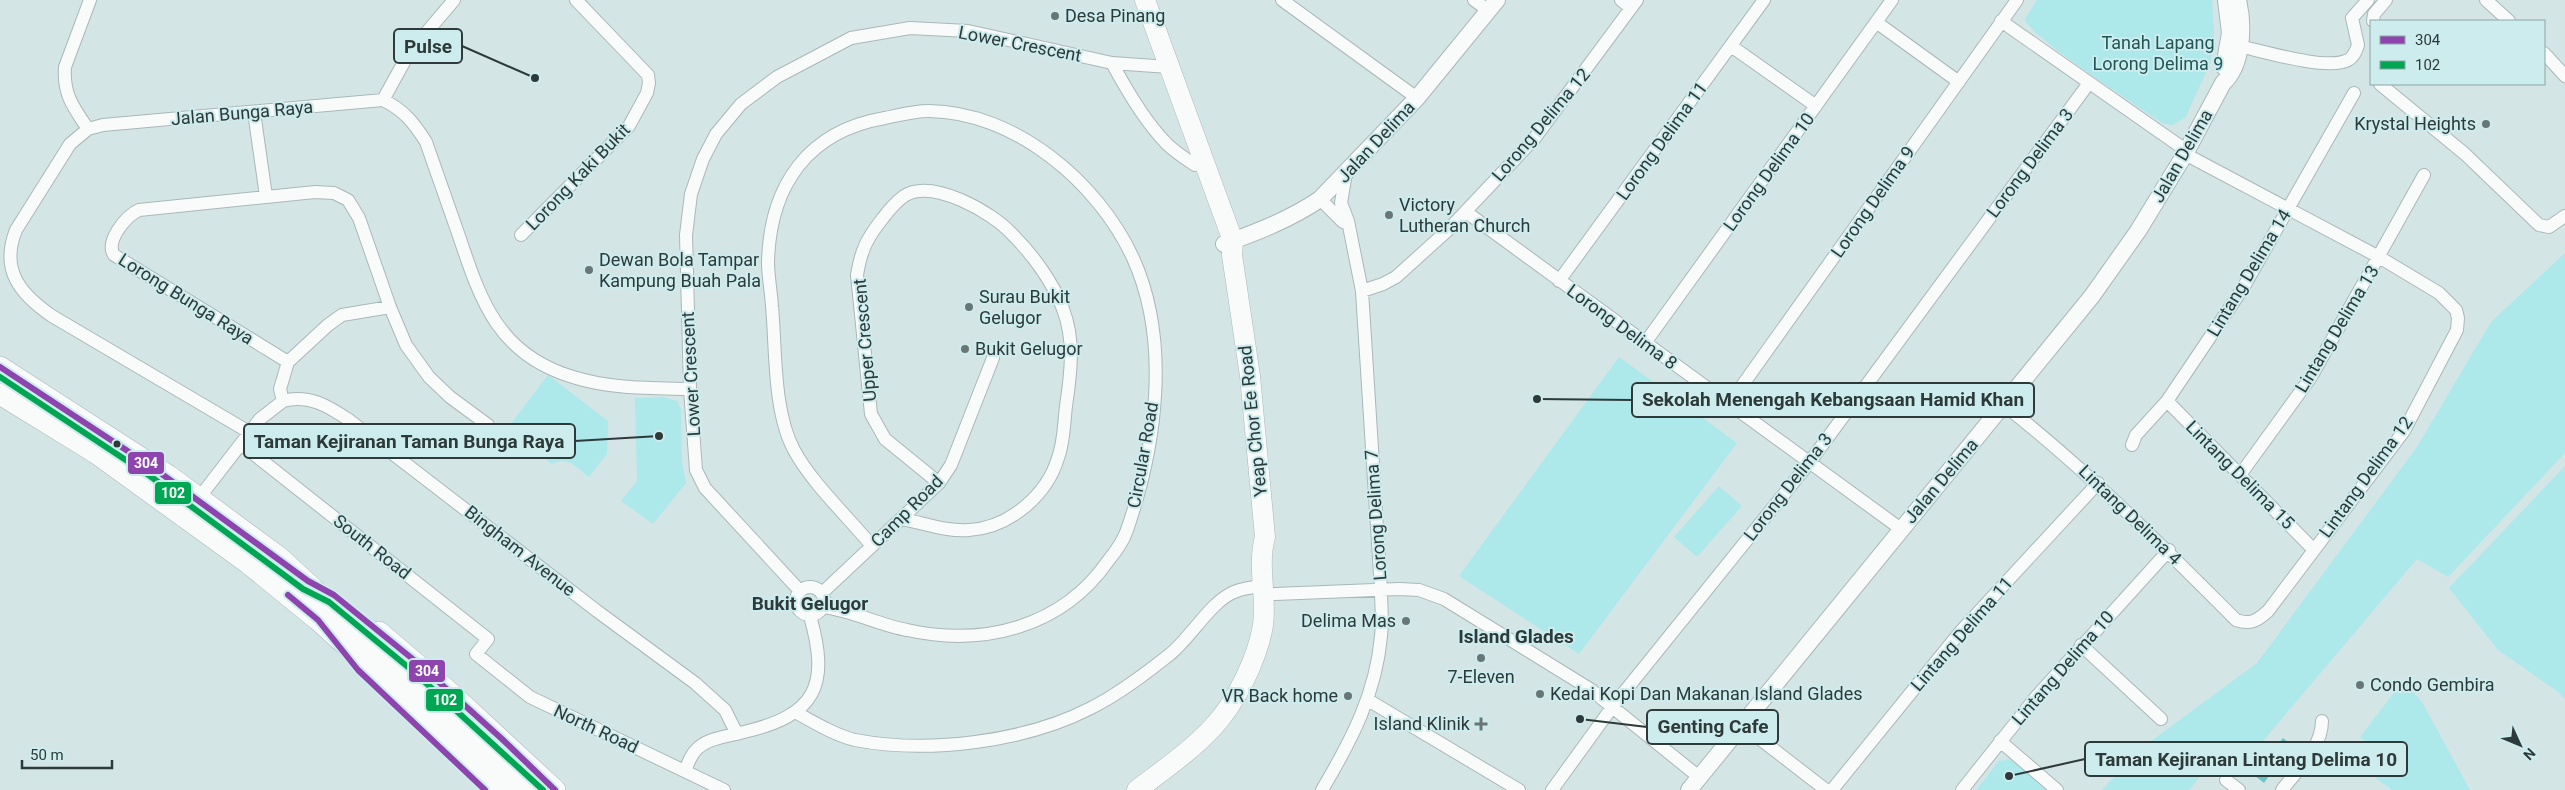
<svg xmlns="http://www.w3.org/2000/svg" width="2565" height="790" font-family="Roboto,sans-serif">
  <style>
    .green { fill: #ade8ea }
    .water { fill: #6cc6c8 }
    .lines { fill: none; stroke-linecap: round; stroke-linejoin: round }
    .minor-casing { stroke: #aab7b8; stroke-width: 14 }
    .tertiary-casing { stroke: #aab7b8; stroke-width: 18 }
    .primary-casing { stroke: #aab7b8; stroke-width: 21 }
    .trunk-casing { stroke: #aab7b8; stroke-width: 22 }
    .minor { stroke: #f9fbfb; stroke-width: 12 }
    .tertiary { stroke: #f9fbfb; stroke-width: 16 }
    .primary { stroke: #f9fbfb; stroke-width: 20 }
    .trunk { stroke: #f9fbfb; stroke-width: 21 }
    .bus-1-casing { stroke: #cdeced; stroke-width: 10 }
    .bus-2-casing { stroke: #cdeced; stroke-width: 10 }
    .bus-1 { stroke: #8e44ad; stroke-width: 6 }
    .bus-2 { stroke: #00a651; stroke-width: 6 }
    .poi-dot { fill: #687676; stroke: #cdeced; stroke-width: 2 }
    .bus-dot { fill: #2e3a3a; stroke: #cdeced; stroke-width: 2 }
    .labels { text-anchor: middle; stroke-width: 4; stroke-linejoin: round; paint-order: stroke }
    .poi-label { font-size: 18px; fill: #2e3a3a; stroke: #cdeced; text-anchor: start }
    .park-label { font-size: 18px; fill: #225556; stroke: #cdeced }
    .street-label { font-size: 18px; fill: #2e3a3a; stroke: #cdeced }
    .neighbourhood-label { font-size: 19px; font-weight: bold; fill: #2e3a3a; stroke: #cdeced }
    .leader { fill: none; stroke: #2e3a3a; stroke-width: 2 }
    .callout-dot { fill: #2e3a3a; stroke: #cdeced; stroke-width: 2 }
    .callout { fill: #cdeced; stroke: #2e3a3a; stroke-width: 2 }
    .callout-label { font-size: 19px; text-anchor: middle; font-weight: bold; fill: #2e3a3a }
    .line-badge { stroke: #cdeced; stroke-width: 2 }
    .badge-label { font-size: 14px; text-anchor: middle; font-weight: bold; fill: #fff }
  </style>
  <rect width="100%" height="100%" fill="#d4e5e6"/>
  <path class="green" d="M2037 0H2212L2214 34 2210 64 2185 118 2172 125 2164 124C2144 110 2028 36 2025 19Z
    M2565 253V453L2448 577 2417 559 2263 741 2223 766 2203 773 2189 790H2102L2139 750 2257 663 2417 447 2491 322Z
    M1619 357 1737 443 1579 654 1459 576Z
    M548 375 608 421 607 454 589 477C577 468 567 455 552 464L507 429Z
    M664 397 677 401 681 409 682 462 686 483 653 524 621 501 637 481 635 398Z
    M2565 466V699L2557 691 2498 650 2449 588Z
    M1719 486 1742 506 1697 557 1674 537Z
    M2403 681 2422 702 2470 790H2392L2373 776 2386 759 2360 737Z
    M2012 759 2046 790H1976L1999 761Z"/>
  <path class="water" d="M2283 738 2294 747 2280 765 2275 762 2266 773 2269 776 2264 783 2250 772 2255 764 2259 767Z"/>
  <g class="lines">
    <g class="minor-casing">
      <path id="minor" d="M1282 0 1417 98
        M1474 0 1489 11
        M1621 0 1631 8
        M2486 0 2509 21
        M2001 21 2187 151
        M2373 21 2374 14 2386 0
        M1876 22 1959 82
        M1731 46 1816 106
        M2239 46C2262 51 2328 71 2348 60 2354 57 2356 51 2358 45L2352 18 2368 0
        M2544 53 2565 76
        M1112 63C1127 91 1145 122 1167 144 1175 152 1186 159 1195 165
        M2380 84 2465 154 2539 225 2549 227 2565 216
        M383 100 409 53 454 0
        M254 112 266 196
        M88 129C73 107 63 94 65 67L90 0
        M1320 199 1343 222
        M1466 212 1901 529
        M521 235 629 126 647 93 649 83 648 75 576 0
        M1559 281 1764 0
        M1362 291 1383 284 1396 277 1448 230 1534 139 1637 0
        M1645 343 1892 0
        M288 362 114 255C105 241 126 216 139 210L315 192 334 193 348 200 359 218 390 307 406 345 429 377 450 397 488 425
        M283 401C309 394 328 406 349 420L597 611 695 683 725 710 737 734
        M2167 401 2313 549
        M1729 404 2017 0
        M2004 405C2089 472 2160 544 2236 620 2250 625 2257 621 2268 611L2404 431 2457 330 2458 318 2456 310 2439 293 2379 257 2185 154
        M249 432 52 316C20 294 0 270 16 230L70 144 88 129 103 125 383 100C404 110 414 123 426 142 437 174 448 205 459 236 481 302 499 355 573 377 610 389 652 388 690 389
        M241 444 488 639 476 654 530 697 724 790
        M2132 445 2136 435 2167 401 2243 288 2354 93
        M2240 475 2311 377 2424 175
        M199 498 260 419 283 401 280 389 288 362 328 325 342 315 390 307
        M902 519C924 523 947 532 969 530 1009 528 1047 495 1058 458 1064 442 1064 423 1066 406 1071 373 1075 340 1063 309 1053 282 1032 254 1012 234 992 212 932 178 904 196 896 202 889 210 883 218 867 238 861 250 857 275L871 414 885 439 939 483
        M796 601a14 14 0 1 1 28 0a14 14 0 1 1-28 0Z
        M800 591 705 488 696 470 690 389 686 235 691 194 703 159 716 134 741 104 777 77 851 38 910 28 968 31 1112 63 1169 67
        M822 593 939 483 951 465 993 358
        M1275 594 1399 589 1419 590 1444 599 1590 689 1699 777
        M823 607C851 610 879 625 907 630 984 647 1062 627 1108 561 1116 551 1123 542 1127 530 1156 446 1171 342 1133 258 1098 182 1015 112 929 111 915 111 899 115 885 118 808 131 770 185 768 262 768 276 771 291 772 306 776 349 773 411 794 450 811 482 848 517 872 546
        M2081 645 2161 719
        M1368 700 1519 790
        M797 713C815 723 835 735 855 740 928 754 1025 742 1091 708 1119 694 1145 674 1169 655 1190 639 1210 602 1234 592 1243 588 1253 587 1263 586
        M1742 725 1826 790
        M2000 741 2057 790
        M685 771C688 763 691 754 698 748 709 738 729 736 744 732 816 715 830 686 810 616
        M2226 780 2239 790
        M1322 790C1351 741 1376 694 1381 636 1383 621 1381 605 1381 590L1362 291 1348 221 1341 203 1346 173
        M1552 790 1613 706 1809 463 2089 83
        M1832 790 1961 631 2098 483
        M1962 790 2036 697 2169 550
        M2282 790C2297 770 2322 748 2322 721"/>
    </g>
    <g class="tertiary-casing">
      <path id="tertiary" d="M2224 67 2230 33 2226 0
        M1224 244C1257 232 1291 219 1320 199L1417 98 1497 0
        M1689 790 2092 296 2138 231 2185 154 2223 83C2243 65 2244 25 2238 0"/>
    </g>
    <g class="primary-casing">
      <path id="primary" d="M1137 790C1163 770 1191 751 1213 727 1236 703 1258 657 1263 625 1267 595 1257 566 1265 537L1250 376 1232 255 1233 241 1145 0"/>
    </g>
    <g class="trunk-casing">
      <path id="trunk" d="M0 367 169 476 280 558 531 790
        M0 394 96 453 248 563 318 620 506 790
        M379 632 447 690 555 790"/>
    </g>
    <use href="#minor" class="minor"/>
    <use href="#tertiary" class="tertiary"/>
    <use href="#primary" class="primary"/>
    <use href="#trunk" class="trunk"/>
    <g class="bus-1-casing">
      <path id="bus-1" d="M0 367 155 469 308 581 334 595 420 665 502 739 555 790
        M288 595 318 620 358 670 485 790"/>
    </g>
    <g class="bus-2-casing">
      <path id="bus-2" d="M0 377 150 476 303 589 329 602 414 672 543 790"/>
    </g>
    <use href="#bus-1" class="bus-1"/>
    <use href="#bus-2" class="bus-2"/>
  </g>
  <g class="poi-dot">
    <circle cx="1055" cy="16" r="5"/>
    <circle cx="2486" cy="124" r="5"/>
    <circle cx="1389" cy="215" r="5"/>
    <circle cx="589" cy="270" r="5"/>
    <circle cx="969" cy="307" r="5"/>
    <circle cx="965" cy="349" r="5"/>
    <circle cx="1406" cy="621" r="5"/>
    <circle cx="1481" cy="658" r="5"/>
    <circle cx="2360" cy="685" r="5"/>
    <circle cx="1540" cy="694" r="5"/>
    <circle cx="1348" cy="696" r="5"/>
    <path d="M1478.5 716.5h5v5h5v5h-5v5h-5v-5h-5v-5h5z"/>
  </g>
  <circle class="bus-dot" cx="117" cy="444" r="4.5"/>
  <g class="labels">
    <g class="poi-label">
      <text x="1065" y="22">Desa Pinang</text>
      <text x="2476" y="130" text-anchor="end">Krystal Heights</text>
      <text x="1399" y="211">Victory<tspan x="1399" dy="21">Lutheran Church</tspan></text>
      <text x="599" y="266">Dewan Bola Tampar<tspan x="599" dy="21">Kampung Buah Pala</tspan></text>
      <text x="979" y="303">Surau Bukit<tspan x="979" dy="21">Gelugor</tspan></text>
      <text x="975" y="355">Bukit Gelugor</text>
      <text x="1396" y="627" text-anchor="end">Delima Mas</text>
      <text x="1481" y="683" text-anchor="middle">7-Eleven</text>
      <text x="2370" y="691">Condo Gembira</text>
      <text x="1550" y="700">Kedai Kopi Dan Makanan Island Glades</text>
      <text x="1338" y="702" text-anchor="end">VR Back home</text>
      <text x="1470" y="730" text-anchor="end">Island Klinik</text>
    </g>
    <g class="park-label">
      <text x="2158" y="49">Tanah Lapang<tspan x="2158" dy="21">Lorong Delima 9</tspan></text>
    </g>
    <g class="street-label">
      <text transform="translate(1020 44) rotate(11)" y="6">Lower Crescent</text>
      <text transform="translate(242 113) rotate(-5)" y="6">Jalan Bunga Raya</text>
      <text transform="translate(1541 125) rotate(-50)" y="6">Lorong Delima 12</text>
      <text transform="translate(1662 141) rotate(-54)" y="6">Lorong Delima 11</text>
      <text transform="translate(1376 142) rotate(-47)" y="6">Jalan Delima</text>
      <text transform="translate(2182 156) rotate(-60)" y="6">Jalan Delima</text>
      <text transform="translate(2030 163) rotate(-53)" y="6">Lorong Delima 3</text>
      <text transform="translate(1769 172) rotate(-54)" y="6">Lorong Delima 10</text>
      <text transform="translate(578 177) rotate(-46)" y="6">Lorong Kaki Bukit</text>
      <text transform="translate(1873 202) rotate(-55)" y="6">Lorong Delima 9</text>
      <text transform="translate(2249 273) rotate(-59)" y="6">Lintang Delima 14</text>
      <text transform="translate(186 299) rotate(32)" y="6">Lorong Bunga Raya</text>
      <text transform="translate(1622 327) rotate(36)" y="6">Lorong Delima 8</text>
      <text transform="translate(2337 329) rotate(-59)" y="6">Lintang Delima 13</text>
      <text transform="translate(865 340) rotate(-95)" y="6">Upper Crescent</text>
      <text transform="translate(691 374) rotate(-93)" y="6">Lower Crescent</text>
      <text transform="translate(1253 421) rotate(-96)" y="6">Yeap Chor Ee Road</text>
      <text transform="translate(1143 455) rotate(-80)" y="6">Circular Road</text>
      <text transform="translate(2240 475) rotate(45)" y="6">Lintang Delima 15</text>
      <text transform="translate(2366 477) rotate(-54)" y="6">Lintang Delima 12</text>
      <text transform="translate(1941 481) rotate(-50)" y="6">Jalan Delima</text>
      <text transform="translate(1788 487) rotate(-52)" y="6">Lorong Delima 3</text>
      <text transform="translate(907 511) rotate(-45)" y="6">Camp Road</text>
      <text transform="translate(1376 515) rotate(-94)" y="6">Lorong Delima 7</text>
      <text transform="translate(2130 515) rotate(44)" y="6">Lintang Delima 4</text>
      <text transform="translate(372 547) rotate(38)" y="6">South Road</text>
      <text transform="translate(520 551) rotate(38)" y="6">Bingham Avenue</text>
      <text transform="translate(1962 634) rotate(-49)" y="6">Lintang Delima 11</text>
      <text transform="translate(2063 668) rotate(-49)" y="6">Lintang Delima 10</text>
      <text transform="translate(596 729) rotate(25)" y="6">North Road</text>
    </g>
    <g class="neighbourhood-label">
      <text x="810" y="610">Bukit Gelugor</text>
      <text x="1516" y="643">Island Glades</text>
    </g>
  </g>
  <path class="leader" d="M535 78L462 46M1537 399L1632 400M659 436L575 441M1580 719L1647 727M2009 776L2085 759"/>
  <g class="callout-dot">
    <circle cx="535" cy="78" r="5"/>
    <circle cx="1537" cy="399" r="5"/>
    <circle cx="659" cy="436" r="5"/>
    <circle cx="1580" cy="719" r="5"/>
    <circle cx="2009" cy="776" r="5"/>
  </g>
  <g class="callout">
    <rect x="394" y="29" width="68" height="34" rx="5"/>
    <rect x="1632" y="383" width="402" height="34" rx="5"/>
    <rect x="244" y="424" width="331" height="34" rx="5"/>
    <rect x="1647" y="710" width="131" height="34" rx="5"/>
    <rect x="2085" y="742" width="322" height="34" rx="5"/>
  </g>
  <g class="callout-label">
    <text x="428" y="53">Pulse</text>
    <text x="1833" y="406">Sekolah Menengah Kebangsaan Hamid Khan</text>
    <text x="409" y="448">Taman Kejiranan Taman Bunga Raya</text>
    <text x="1713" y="733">Genting Cafe</text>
    <text x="2246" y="766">Taman Kejiranan Lintang Delima 10</text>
  </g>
  <g class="line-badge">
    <rect x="127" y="451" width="38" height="24" rx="5" fill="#8e44ad"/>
    <rect x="154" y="481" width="38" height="24" rx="5" fill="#00a651"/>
    <rect x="408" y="659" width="38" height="24" rx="5" fill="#8e44ad"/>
    <rect x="425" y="688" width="39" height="24" rx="5" fill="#00a651"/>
  </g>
  <g class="badge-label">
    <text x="146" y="468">304</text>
    <text x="173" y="498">102</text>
    <text x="427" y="676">304</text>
    <text x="445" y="705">102</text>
  </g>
  <rect x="2370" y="20" width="175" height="65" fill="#cdeced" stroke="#8da5a5"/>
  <rect x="2380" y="36" width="25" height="8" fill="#8e44ad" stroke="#8da5a5"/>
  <text x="2415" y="45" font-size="15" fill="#2e3a3a">304</text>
  <rect x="2380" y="61" width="25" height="8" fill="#00a651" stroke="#8da5a5"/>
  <text x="2415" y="70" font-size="15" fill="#2e3a3a">102</text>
  <g transform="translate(2520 745) rotate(134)" stroke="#cdeced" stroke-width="4" paint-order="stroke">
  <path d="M0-4L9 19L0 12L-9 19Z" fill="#2e3a3a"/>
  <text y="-8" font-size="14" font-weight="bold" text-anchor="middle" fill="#2e3a3a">N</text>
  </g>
  <path d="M22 760v8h90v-8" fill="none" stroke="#2e3a3a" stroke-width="2.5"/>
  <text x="30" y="760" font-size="15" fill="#2e3a3a" stroke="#cdeced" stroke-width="4" paint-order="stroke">50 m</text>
</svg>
